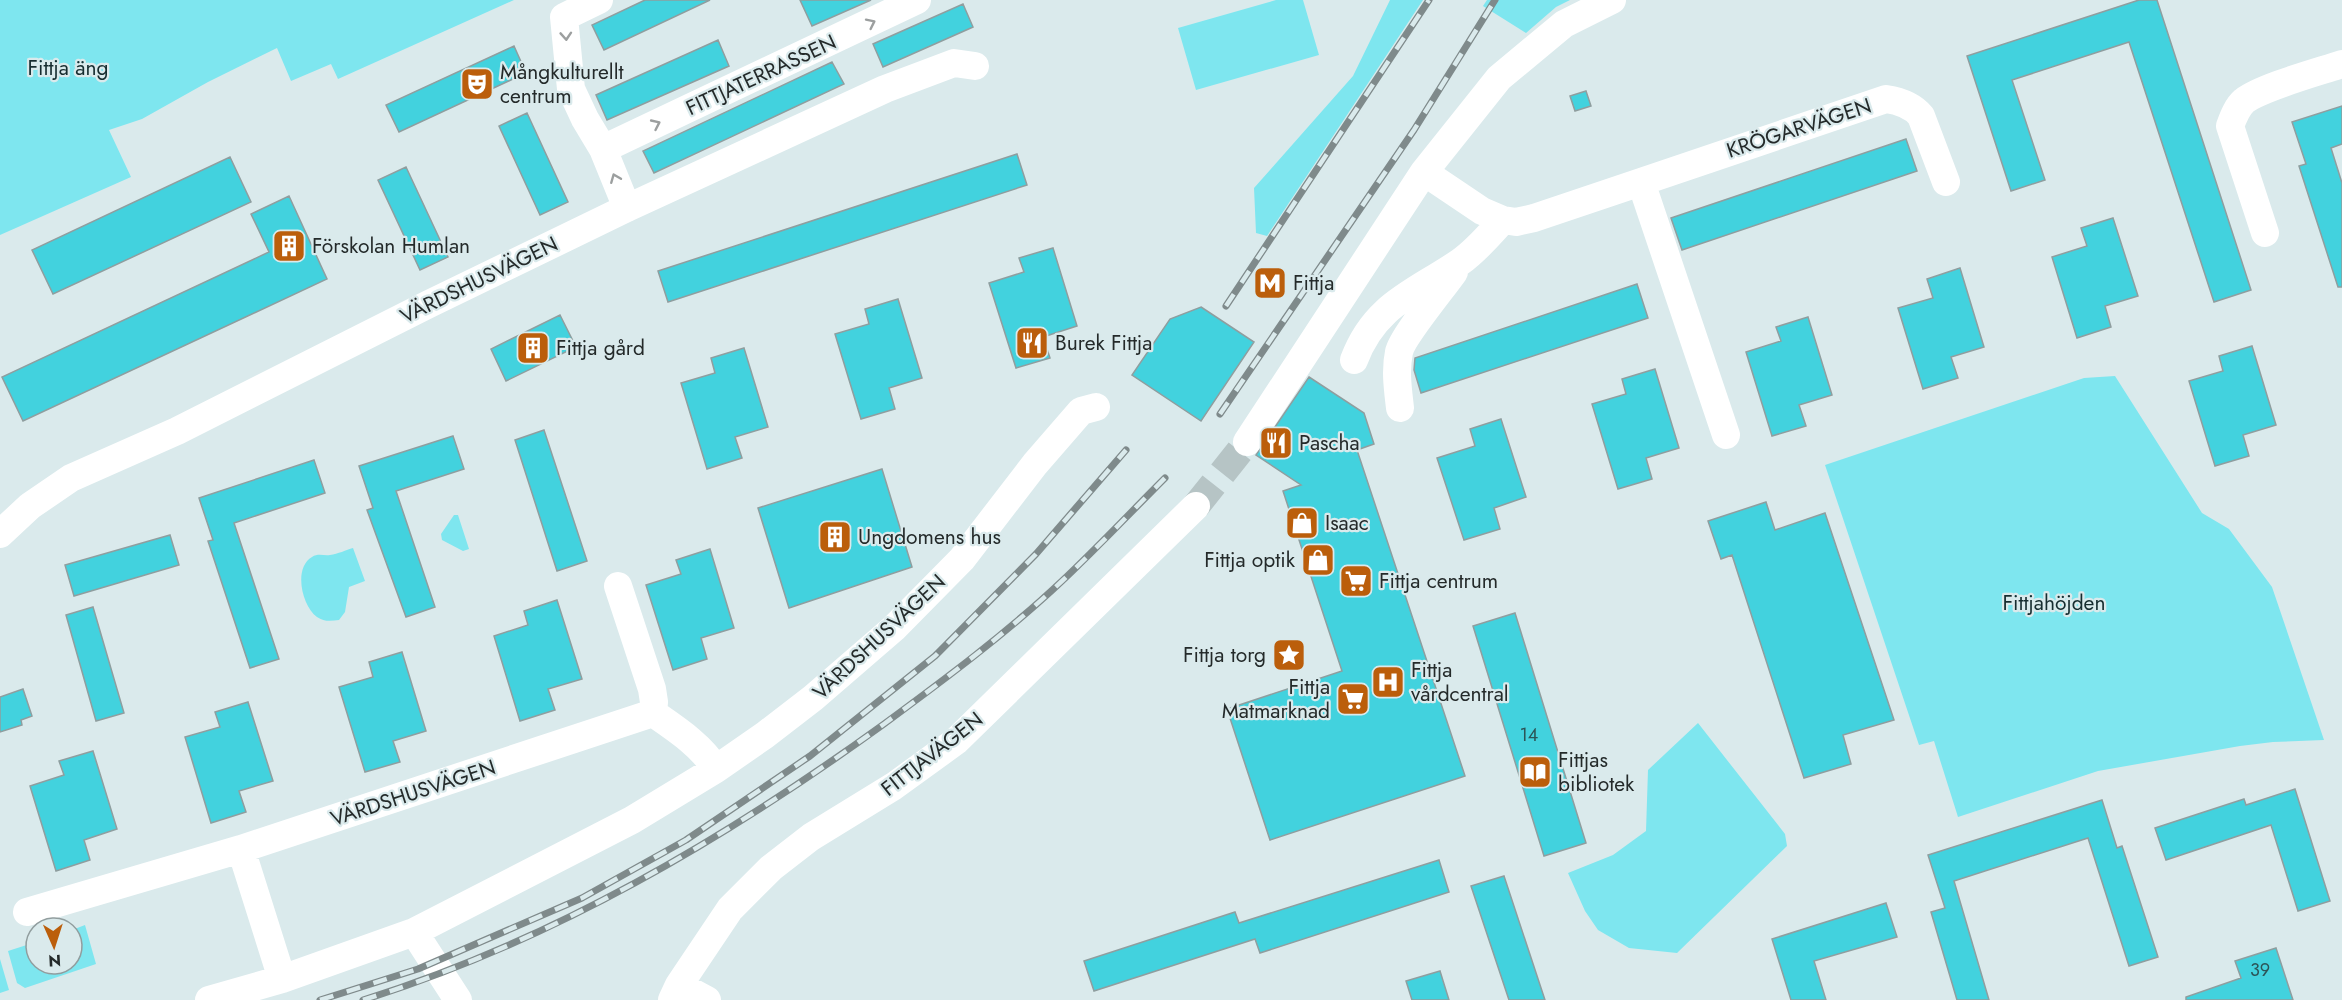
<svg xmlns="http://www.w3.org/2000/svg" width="2342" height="1000" font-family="Jost,sans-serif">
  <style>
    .green { fill: #7ee6ef }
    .building { fill: #42d2de; stroke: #8f9e9f; stroke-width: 1.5 }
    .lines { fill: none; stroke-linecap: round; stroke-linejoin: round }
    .minor-tunnel { stroke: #b6c4c5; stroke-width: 28; stroke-dasharray: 28 14; stroke-linecap: butt }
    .minor { stroke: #fff; stroke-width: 28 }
    .rail-casing { stroke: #7f8a8b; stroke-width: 7 }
    .rail { stroke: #daeaec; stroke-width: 4.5; stroke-dasharray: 14; stroke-linecap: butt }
    .oneway { stroke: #9c9f9f }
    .labels { text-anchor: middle; stroke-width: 4.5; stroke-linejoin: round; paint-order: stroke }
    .number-label { font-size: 18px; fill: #2c5457 }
    .park-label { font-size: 21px; fill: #162d30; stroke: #daeaec }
    .poi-label { font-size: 21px; fill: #242a2a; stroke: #daeaec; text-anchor: start }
    .street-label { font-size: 21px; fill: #242a2a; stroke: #daeaec }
  </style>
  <rect width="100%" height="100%" fill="#daeaec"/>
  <path class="green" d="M0 0H514L338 79 331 64 291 81 277 48 208 82 142 119 109 130 131 177 0 235Z
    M1276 0H1303L1319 55 1196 90 1178 28Z
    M1390 0H1423L1267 236 1256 233 1254 188 1353 76Z
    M1487 0H1570L1556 7 1526 33 1483 6Z
    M2115 376 2202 513 2229 529 2272 587 2324 740 2273 742 2240 746 2098 771 1958 817 1934 741 1919 745 1825 465 2084 378Z
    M454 515H458L469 549 463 551 442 540 441 534Z
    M353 548 365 581 349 587 345 612 339 620C331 621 324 622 317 617 302 606 293 568 312 557 318 553 324 556 330 555 338 554 346 550 353 548Z
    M1698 723 1785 834 1787 846 1677 953 1629 948 1598 930 1585 911 1568 873 1613 855 1646 831 1648 770Z
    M85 925 96 964 25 988 17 983 8 951 36 942V964H72V930Z
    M0 959 9 990 0 993Z"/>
  <path class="building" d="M645 0H710L604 50 592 25Z
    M800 0H871L812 26Z
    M2139 0H2157L2251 290 2214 302 2129 42 2012 80 2045 180 2011 191 1967 56Z
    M963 4 973 27 883 67 873 44Z
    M718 40 729 66 607 120 596 95Z
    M514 46 526 73 399 132 386 105Z
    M832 62 844 84 654 173 643 151Z
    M1586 91 1591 106 1575 111 1570 96Z
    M2342 106V144L2331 148 2342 183V287H2338L2299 166 2306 164 2292 122Z
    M527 113 568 202 540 215 499 126Z
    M1906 139 1917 171 1682 250 1671 218Z
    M1017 154 1027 185 668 302 658 271Z
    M230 157 251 202 53 294 32 250Z
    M406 167 448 257 420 270 378 180Z
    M289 196 327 279 23 421 2 377 269 252 251 214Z
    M2113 218 2138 296 2105 306 2111 327 2077 338 2052 257 2087 246 2081 228Z
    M1053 248 1077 326 1043 337 1050 358 1016 368 989 283 1024 272 1019 258Z
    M1960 268 1984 347 1951 357 1958 378 1923 389 1898 308 1933 298 1927 279Z
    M1637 284 1648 318 1421 393 1414 370 1415 358Z
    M898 299 922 378 889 388 895 409 861 419 835 334 869 324 865 309Z
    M1201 307 1254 342 1201 421 1132 375 1170 319Z
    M560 315 576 347 506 381 491 349Z
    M1808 317 1832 395 1799 405 1806 426 1772 436 1746 352 1781 341 1776 327Z
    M2252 346 2276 425 2243 435 2249 456 2215 466 2189 381 2223 371 2219 356Z
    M744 348 768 427 735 437 742 458 707 469 681 383 715 373 711 358Z
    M1655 369 1679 448 1646 458 1652 479 1618 489 1592 404 1626 394 1622 379Z
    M1309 377 1364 413 1374 444 1357 450 1465 776 1270 840 1227 709 1342 671 1283 491 1301 485 1256 455Z
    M1501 419 1526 497 1494 508 1500 529 1464 540 1437 458 1475 446 1470 429Z
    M544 430 587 561 557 571 515 440Z
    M453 436 464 469 396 491 435 607 406 617 367 510 373 508 359 466Z
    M314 460 325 493 234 523 279 659 250 668 208 541 213 540 199 498Z
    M882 469 912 567 789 608 758 508Z
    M1766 502 1775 530 1825 513 1894 720 1843 735 1851 764 1804 778 1732 555 1721 559 1708 521Z
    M170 535 179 565 74 596 65 565Z
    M710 549 734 628 701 638 707 659 673 670 646 585 681 574 676 560Z
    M557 600 582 679 548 689 555 710 520 721 494 636 528 625 524 611Z
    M93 607 124 713 96 721 66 615Z
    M1515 613 1586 843 1544 856 1473 626Z
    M402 652 426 731 393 741 400 762 365 772 339 687 373 677 369 662Z
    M23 689 32 716 21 720 22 725 0 732V697Z
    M248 702 273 781 239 791 246 812 211 823 185 737 220 727 215 712Z
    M93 751 117 829 84 840 90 860 56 871 30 786 64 775 59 761Z
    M2295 789 2330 901 2298 911 2271 825 2166 860 2155 828 2244 799 2246 805Z
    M2102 800 2117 848 2122 846 2158 957 2129 966 2088 838 1954 881 1989 1000H1957L1931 912 1945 908 1928 855Z
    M1439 860 1449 892 1260 953 1255 939 1094 991 1084 961 1235 912 1239 923Z
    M1504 876 1545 1000H1509L1471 886Z
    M1886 903 1897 937 1814 961 1826 1000H1791L1772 939Z
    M2276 948 2293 1000H2186V997L2241 978 2235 961Z
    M1440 971 1449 1000H1412L1406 981Z"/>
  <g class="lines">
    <path class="minor-tunnel" d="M1196 506 1247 442"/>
    <path class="minor" d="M599 0 564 17 571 89 585 119 603 149 627 208
      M603 149 917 0
      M1641 182 1886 99C1899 101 1913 106 1921 116L1946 182
      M1503 220 1516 222 1534 218 1641 182 1726 435
      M2265 233 2230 126C2233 118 2237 107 2244 101 2262 87 2318 72 2342 64
      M1354 360C1375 304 1415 293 1460 262 1476 251 1490 234 1503 220L1482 211 1424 172
      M1400 408C1398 390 1395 371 1399 352 1402 337 1443 288 1454 272
      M1247 442 1424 172 1499 78 1564 24 1612 0
      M0 534 30 506 71 478 177 431 429 304 627 208 885 89 954 63 975 66
      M618 586 652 689 654 702 653 713
      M241 849 282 979
      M27 912 241 849 653 713C676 729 701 745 716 769
      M414 932 458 1000
      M679 985 707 1000
      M209 1000 282 979 414 932 632 820 716 769 765 735 813 698 894 628 962 559 1035 464 1081 411 1096 407
      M672 1000 679 985 730 909 771 868 811 837 894 786 956 741 1196 506"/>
    <g class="rail-casing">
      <path id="rail" d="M1226 306 1429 0
        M1220 414 1414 130 1495 0
        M320 1000 418 969 582 898 686 840 810 756 935 656 1036 554 1126 450
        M363 1000C552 941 725 839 884 724 945 679 1007 633 1062 581 1097 548 1131 512 1165 478"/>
    </g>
    <use href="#rail" class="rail"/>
  </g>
  <defs><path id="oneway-chevron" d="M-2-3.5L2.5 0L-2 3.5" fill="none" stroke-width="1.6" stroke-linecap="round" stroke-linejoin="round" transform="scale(1.5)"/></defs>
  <g class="oneway">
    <use href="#oneway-chevron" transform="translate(871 23) rotate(-26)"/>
    <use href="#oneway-chevron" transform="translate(566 36) rotate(86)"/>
    <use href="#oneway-chevron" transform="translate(656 124) rotate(-25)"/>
    <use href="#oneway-chevron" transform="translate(615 178) rotate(-112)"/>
  </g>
  <defs>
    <g id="theatre-square" transform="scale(1.725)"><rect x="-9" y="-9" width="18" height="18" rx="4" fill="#bb5e0b" stroke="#daeaec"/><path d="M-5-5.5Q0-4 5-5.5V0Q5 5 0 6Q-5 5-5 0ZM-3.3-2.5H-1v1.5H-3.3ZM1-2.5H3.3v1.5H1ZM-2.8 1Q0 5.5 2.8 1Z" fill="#fff"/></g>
    <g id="building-square" transform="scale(1.725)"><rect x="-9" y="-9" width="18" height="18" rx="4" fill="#bb5e0b" stroke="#daeaec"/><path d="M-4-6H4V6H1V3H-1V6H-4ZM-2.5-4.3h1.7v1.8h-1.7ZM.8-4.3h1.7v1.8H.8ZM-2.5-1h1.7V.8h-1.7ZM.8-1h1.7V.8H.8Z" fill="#fff"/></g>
    <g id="metro-square" transform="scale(1.725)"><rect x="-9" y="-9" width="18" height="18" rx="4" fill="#bb5e0b" stroke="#daeaec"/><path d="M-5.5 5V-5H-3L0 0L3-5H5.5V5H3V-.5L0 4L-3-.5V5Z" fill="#fff"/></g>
    <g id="restaurant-square" transform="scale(1.725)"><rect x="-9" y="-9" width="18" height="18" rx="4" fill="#bb5e0b" stroke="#daeaec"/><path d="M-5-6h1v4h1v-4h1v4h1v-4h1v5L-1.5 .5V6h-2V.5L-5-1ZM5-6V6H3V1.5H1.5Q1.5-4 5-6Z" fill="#fff"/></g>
    <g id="shop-square" transform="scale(1.725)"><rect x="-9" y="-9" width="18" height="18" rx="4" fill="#bb5e0b" stroke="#daeaec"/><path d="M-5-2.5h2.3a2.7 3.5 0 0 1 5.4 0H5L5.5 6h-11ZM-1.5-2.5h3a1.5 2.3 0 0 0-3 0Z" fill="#fff"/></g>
    <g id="supermarket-square" transform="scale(1.725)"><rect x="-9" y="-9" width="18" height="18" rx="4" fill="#bb5e0b" stroke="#daeaec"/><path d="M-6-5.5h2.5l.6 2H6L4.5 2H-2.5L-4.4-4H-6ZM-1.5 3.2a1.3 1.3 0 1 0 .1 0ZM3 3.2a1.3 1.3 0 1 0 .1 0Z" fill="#fff"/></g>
    <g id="sight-square" transform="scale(1.725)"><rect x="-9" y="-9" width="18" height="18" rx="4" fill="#bb5e0b" stroke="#daeaec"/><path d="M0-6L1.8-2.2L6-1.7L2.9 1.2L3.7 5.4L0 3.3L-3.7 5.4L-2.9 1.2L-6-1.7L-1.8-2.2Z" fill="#fff"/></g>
    <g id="hospital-square" transform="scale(1.725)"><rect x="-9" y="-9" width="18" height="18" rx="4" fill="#bb5e0b" stroke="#daeaec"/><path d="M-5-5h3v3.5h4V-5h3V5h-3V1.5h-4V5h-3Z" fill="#fff"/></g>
    <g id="library-square" transform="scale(1.725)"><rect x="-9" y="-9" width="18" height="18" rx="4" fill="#bb5e0b" stroke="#daeaec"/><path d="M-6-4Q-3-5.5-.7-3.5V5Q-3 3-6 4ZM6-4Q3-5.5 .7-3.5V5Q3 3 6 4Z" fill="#fff"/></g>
  </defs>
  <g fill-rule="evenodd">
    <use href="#theatre-square" x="477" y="84"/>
    <use href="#building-square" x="289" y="246"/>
    <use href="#metro-square" x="1270" y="283"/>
    <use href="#restaurant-square" x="1032" y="343"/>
    <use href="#building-square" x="533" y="348"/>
    <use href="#restaurant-square" x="1276" y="443"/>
    <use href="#shop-square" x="1302" y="523"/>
    <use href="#building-square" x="835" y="537"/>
    <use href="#shop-square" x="1318" y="560"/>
    <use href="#supermarket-square" x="1356" y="581"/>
    <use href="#sight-square" x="1289" y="655"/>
    <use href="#hospital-square" x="1388" y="682"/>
    <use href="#supermarket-square" x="1353" y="699"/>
    <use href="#library-square" x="1535" y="772"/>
  </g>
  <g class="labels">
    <g class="number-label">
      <text x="1529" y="741">14</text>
      <text x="2260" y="976">39</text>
    </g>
    <g class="park-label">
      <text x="68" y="75">Fittja äng</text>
      <text x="2054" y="610">Fittjahöjden</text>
    </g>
    <g class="poi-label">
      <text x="500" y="79">Mångkulturellt<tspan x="500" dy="24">centrum</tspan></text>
      <text x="312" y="253">Förskolan Humlan</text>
      <text x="1293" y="290">Fittja</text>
      <text x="1055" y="350">Burek Fittja</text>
      <text x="556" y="355">Fittja gård</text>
      <text x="1299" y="450">Pascha</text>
      <text x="1325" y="530">Isaac</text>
      <text x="858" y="544">Ungdomens hus</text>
      <text x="1295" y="567" text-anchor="end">Fittja optik</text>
      <text x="1379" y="588">Fittja centrum</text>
      <text x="1266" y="662" text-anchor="end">Fittja torg</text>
      <text x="1411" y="677">Fittja<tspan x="1411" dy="24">vårdcentral</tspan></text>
      <text x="1330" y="694" text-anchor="end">Fittja<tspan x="1330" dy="24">Matmarknad</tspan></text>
      <text x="1558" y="767">Fittjas<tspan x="1558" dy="24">bibliotek</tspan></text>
    </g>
    <g class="street-label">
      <text transform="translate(761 75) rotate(-25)" y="7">FITTJATERRASSEN</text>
      <text transform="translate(1799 128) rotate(-18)" y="7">KRÖGARVÄGEN</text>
      <text transform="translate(479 280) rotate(-26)" y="7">VÄRDSHUSVÄGEN</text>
      <text transform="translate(879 637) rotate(-43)" y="7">VÄRDSHUSVÄGEN</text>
      <text transform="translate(932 754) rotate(-38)" y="7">FITTJAVÄGEN</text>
      <text transform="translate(413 793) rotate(-18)" y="7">VÄRDSHUSVÄGEN</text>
    </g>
  </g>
  <g transform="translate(54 946) rotate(177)"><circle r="28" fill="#daeaec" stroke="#919d9e" stroke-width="1.5"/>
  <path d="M0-4.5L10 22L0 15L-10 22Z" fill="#bb5e0b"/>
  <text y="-9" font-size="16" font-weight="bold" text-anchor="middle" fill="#242a2a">N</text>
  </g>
</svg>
